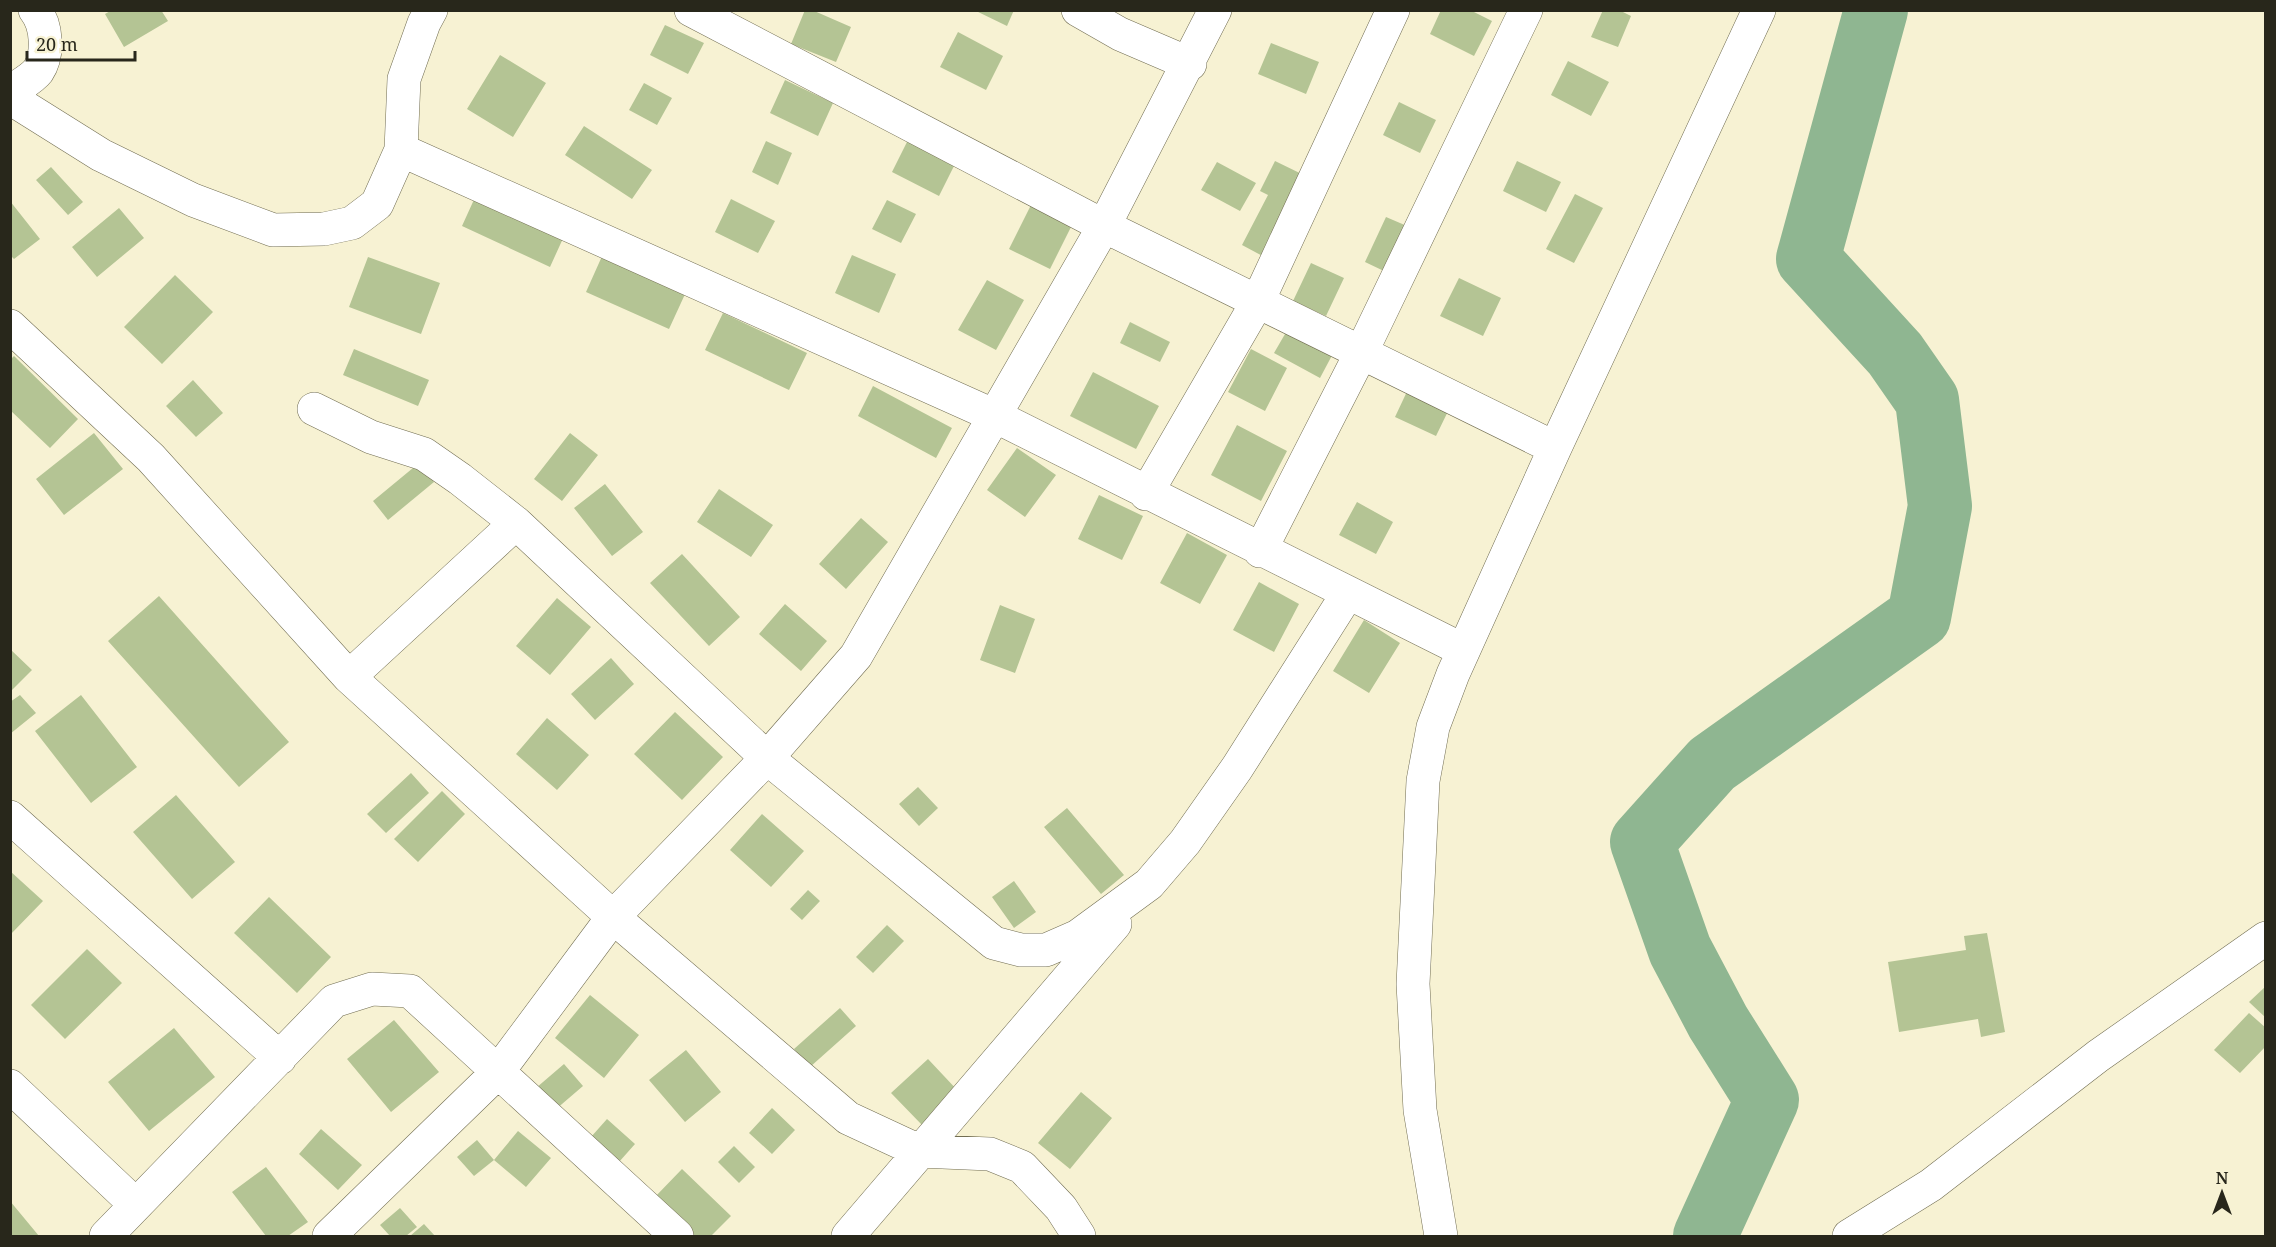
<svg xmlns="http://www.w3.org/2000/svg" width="2276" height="1247" font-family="'Noto Serif',serif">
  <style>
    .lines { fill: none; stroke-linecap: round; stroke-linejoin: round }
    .river { stroke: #8fb691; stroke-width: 64 }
    .building { fill: #b4c494 }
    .minor-casing { stroke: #716d52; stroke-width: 34 }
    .minor { stroke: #fff; stroke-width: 33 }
  </style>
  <rect width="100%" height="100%" fill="#f7f2d3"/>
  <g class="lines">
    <path class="river" d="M1705 1236 1767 1100 1718 1022 1680 950 1642 842 1712 764 1919 617 1940 506 1927 400 1895 354 1808 259 1876 10"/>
  </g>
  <path class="building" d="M112 10H161L168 21 124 47 105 14Z
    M805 10H812L851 27 836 62 791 44Z
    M974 10H1014L1007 26Z
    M1441 10H1470L1492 21 1474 56 1430 34Z
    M1603 10H1619L1631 16 1618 47 1591 37Z
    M665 25 704 43 688 74 650 55Z
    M958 32 1003 56 986 90 940 67Z
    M1271 43 1319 62 1306 94 1258 74Z
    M500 55 546 83 513 137 467 109Z
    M1568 61 1609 82 1591 116 1551 95Z
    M785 80 833 103 818 136 770 113Z
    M644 83 672 98 657 125 629 110Z
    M1399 102 1436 120 1420 153 1383 135Z
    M584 126 652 170 632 199 565 155Z
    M909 138 956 162 939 196 892 172Z
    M766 141 792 153 778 185 752 172Z
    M1275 161 1312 179 1270 260 1242 245 1268 195 1260 191Z
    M1517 161 1561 182 1546 212 1503 191Z
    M1217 162 1256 183 1240 211 1201 190Z
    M51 167 83 202 68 215 36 180Z
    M477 193 565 234 550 267 462 226Z
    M1575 194 1603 208 1574 263 1546 249Z
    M731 199 775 221 758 253 715 232Z
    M887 200 916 214 901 243 872 229Z
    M10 201 40 239 14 259 10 255Z
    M1031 205 1072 225 1050 269 1009 249Z
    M119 208 144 238 97 277 72 247Z
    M1386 217 1407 226 1386 272 1365 262Z
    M603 254 686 292 669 329 586 292Z
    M852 255 896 274 879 313 835 293Z
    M368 257 440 283 421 334 349 307Z
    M1311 263 1344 278 1326 316 1293 301Z
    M175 275 213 312 162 364 124 327Z
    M1459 278 1501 298 1483 336 1440 316Z
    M987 280 1024 300 996 350 958 330Z
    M723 313 807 353 789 390 705 350Z
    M1130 322 1170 342 1160 362 1120 343Z
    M1292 322 1337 346 1320 378 1274 353Z
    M354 349 429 380 418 406 343 375Z
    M1251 349 1287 368 1265 411 1228 392Z
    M14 356 78 419 50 448 10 410V360Z
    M1093 372 1159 406 1136 449 1070 416Z
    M193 380 223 413 196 437 166 406Z
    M1411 383 1452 403 1436 436 1395 417Z
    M873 386 952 428 936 458 858 416Z
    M1237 425 1287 451 1261 501 1211 475Z
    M94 433 123 469 64 515 36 479Z
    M570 433 598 455 562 501 534 479Z
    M1017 448 1056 475 1025 517 987 490Z
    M419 463 434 482 388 520 373 501Z
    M605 484 643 532 612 556 574 508Z
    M719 489 773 525 751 557 697 522Z
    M1099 495 1143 516 1122 560 1078 539Z
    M1357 502 1393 522 1376 554 1339 535Z
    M861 518 888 542 846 589 819 564Z
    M1187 533 1227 555 1200 604 1160 583Z
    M682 554 740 617 709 646 650 583Z
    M1259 582 1299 604 1274 652 1233 630Z
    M159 596 289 742 239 787 108 641Z
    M557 598 591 627 550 675 516 646Z
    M785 604 827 641 801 671 759 634Z
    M1000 605 1035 619 1015 673 980 660Z
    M1364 620 1400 643 1369 693 1333 671Z
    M10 649 32 670 10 692Z
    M611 658 634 684 595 720 571 694Z
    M20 695 36 713 10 734V702Z
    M81 695 137 767 91 803 35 731Z
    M675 712 723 757 682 800 634 754Z
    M547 718 589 755 557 790 516 754Z
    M411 773 429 793 386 833 367 814Z
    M918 787 938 808 919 826 899 804Z
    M442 791 465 814 418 862 394 839Z
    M176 795 235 862 192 899 133 832Z
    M1067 808 1124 875 1101 894 1044 827Z
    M762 814 804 851 771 887 730 850Z
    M10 871 43 901 10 935Z
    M1014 881 1036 912 1014 928 992 897Z
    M808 890 820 901 802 920 790 909Z
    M269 897 331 957 297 993 234 933Z
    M887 925 904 941 873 973 856 957Z
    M1987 933 2005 1032 1981 1037 1978 1019 1899 1032 1888 962 1966 950 1964 936Z
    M87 949 122 983 65 1039 31 1005Z
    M2266 986V1018L2249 1002Z
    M590 995 639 1035 604 1078 555 1038Z
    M840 1008 856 1026 810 1067 794 1049Z
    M2249 1013 2266 1028V1046L2240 1073 2214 1050Z
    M394 1020 439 1072 391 1112 347 1059Z
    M174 1028 215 1077 149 1131 108 1082Z
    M686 1050 721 1092 685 1122 649 1080Z
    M928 1059 959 1092 923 1126 891 1093Z
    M564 1064 583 1086 555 1110 536 1088Z
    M1081 1092 1112 1118 1070 1169 1038 1143Z
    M772 1108 795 1130 772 1154 749 1133Z
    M607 1119 635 1144 619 1162 591 1137Z
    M321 1129 362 1165 338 1190 299 1154Z
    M518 1131 551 1158 526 1187 494 1160Z
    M477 1140 494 1160 474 1176 457 1157Z
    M734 1146 755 1167 739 1183 718 1162Z
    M266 1167 308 1222 288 1236H266L232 1192Z
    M682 1169 731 1216 711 1236H694L654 1198Z
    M10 1201 39 1236H10Z
    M400 1208 417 1227 406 1236H390L380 1225Z
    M424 1224 435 1236H410Z"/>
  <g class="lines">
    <g class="minor-casing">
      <path id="minor" d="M691 10 1104 226 1555 448
        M1078 10 1120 34 1190 64
        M10 92C18 86 32 79 38 71 49 55 47 25 35 10
        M10 98 101 155 193 200 273 230 324 229 352 223 377 204 401 150 995 416 1463 650
        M401 150 404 79 424 23 431 10
        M10 326 151 458 349 677 613 917 848 1118 919 1151 990 1154 1022 1167 1061 1208 1079 1236
        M314 409 371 437 424 454 460 479 516 523 767 758 994 943 1021 950H1046L1078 936 1149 884 1185 842 1237 768 1348 593
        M1146 494 1258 301 1393 10
        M1260 551 1360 355 1526 10
        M349 677 516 523
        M10 817 280 1058
        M10 1086 136 1205
        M106 1236 334 1001 372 989 410 991 677 1236
        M329 1236 497 1073 613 917 767 758 856 656 1104 226 1215 10
        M848 1236 1115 924
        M1441 1236 1420 1110 1413 984 1423 781 1433 727 1453 674 1555 448 1759 10
        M1849 1236 1931 1185 2098 1056 2266 938"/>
    </g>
    <use href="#minor" class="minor"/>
  </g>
  <rect width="2276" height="1247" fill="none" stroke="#28271b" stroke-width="24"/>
  <g transform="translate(2222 1193)" stroke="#f7f2d3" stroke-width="4.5" paint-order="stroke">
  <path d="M0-4.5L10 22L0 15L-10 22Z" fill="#28271b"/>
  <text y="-9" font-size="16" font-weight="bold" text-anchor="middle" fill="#28271b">N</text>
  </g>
  <path d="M27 51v9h108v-9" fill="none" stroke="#28271b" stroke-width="3"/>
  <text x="36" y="51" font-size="18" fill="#28271b" stroke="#f7f2d3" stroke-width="4.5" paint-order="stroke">20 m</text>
</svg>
